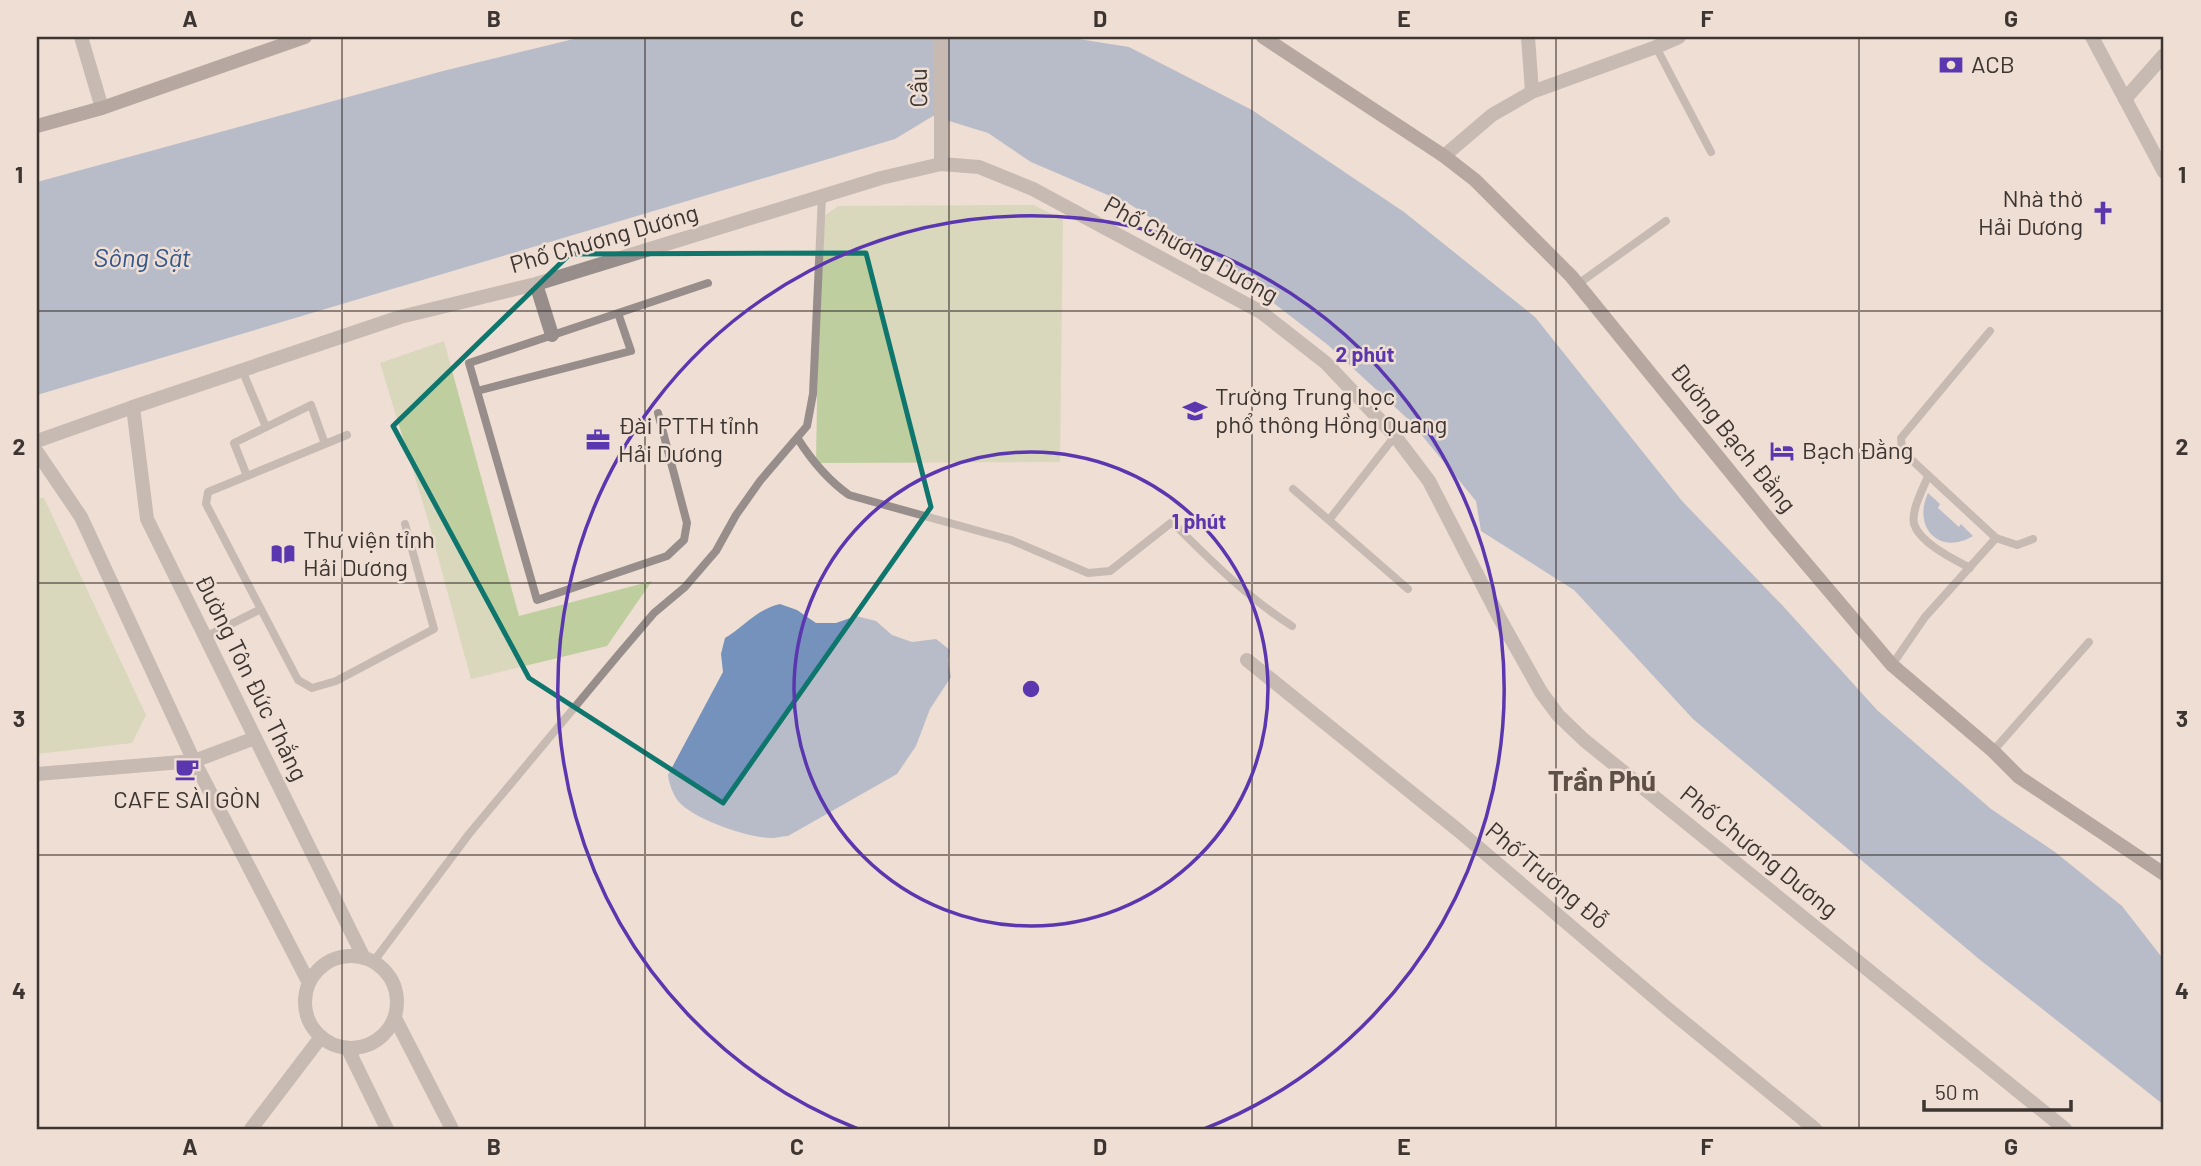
<svg xmlns="http://www.w3.org/2000/svg" width="2201" height="1166" font-family="Barlow,sans-serif">
  <style>
    .green { fill: #bfce9f }
    .water { fill: #7592bc }
    .lines { fill: none; stroke-linecap: round; stroke-linejoin: round }
    .service { stroke: #978e8b; stroke-width: 8 }
    .minor { stroke: #978e8b; stroke-width: 14 }
    .tertiary { stroke: #978e8b; stroke-width: 14 }
    .secondary { stroke: #726762; stroke-width: 14 }
    .marked { fill: none; stroke: #0f766e; stroke-width: 5; stroke-linejoin: round }
    .grid { fill: none; stroke: #3c3531; stroke-width: 2; stroke-opacity: 0.55 }
    .ring { fill: none; stroke: #5a37af; stroke-width: 3.5 }
    .labels { text-anchor: middle; stroke-width: 5; stroke-linejoin: round; paint-order: stroke }
    .poi-label { font-size: 24px; fill: #3c3531; stroke: #efded3; text-anchor: start }
    .street-label { font-size: 24px; fill: #3c3531; stroke: #efded3 }
    .water-label { font-size: 26px; font-style: italic; fill: #31578f; stroke: #efded3 }
    .quarter-label { font-size: 28px; font-weight: bold; fill: #5e5046; stroke: #efded3 }
    .centre { fill: #5a37af; stroke: #efded3; stroke-width: 3.5 }
    .ring-label { font-size: 21px; text-anchor: middle; font-weight: bold; fill: #5a37af; stroke: #efded3; stroke-width: 5; stroke-linejoin: round; paint-order: stroke }
    .neatline { fill: none; stroke: #3c3531; stroke-width: 2.5 }
    .grid-label { font-size: 23px; text-anchor: middle; font-weight: bold; fill: #3c3531 }
  </style>
  <rect width="100%" height="100%" fill="#efded3"/>
  <path class="green" d="M1034 205 1063 220 1060 462 816 463 820 219 838 206Z
    M444 341 519 616 652 581 607 646 471 679 428 520 380 363Z
    M37 498H44L146 715 132 743 37 754Z"/>
  <path class="water" d="M582 37H1066L1129 47 1252 110 1404 212 1535 317 1682 501 1783 606 1877 710 1991 809 2055 852 2122 906 2164 960V1105L1979 959 1693 719 1574 590 1481 531 1476 501 1410 421 1328 345 1228 268 1131 205 1031 162 988 133 933 116 895 139 37 395V182L443 71Z
    M1928 493 1940 504 1938 508 1959 527 1961 524 1973 536C1940 556 1912 528 1928 493Z
    M780 604 797 610 816 623H836L856 616 876 621 892 635 912 642 936 639 950 650 948 661 951 677 930 709 916 746 897 774 788 836C783 836 777 838 771 838 748 838 693 819 678 801 673 794 669 784 668 775L723 672 721 654 725 638C744 627 757 609 780 604Z"/>
  <g class="lines">
    <path class="service" d="M1656 47 1711 152
      M1578 284 1666 221
      M1990 331 1901 438 1902 451 1996 538 2017 545 2033 539
      M242 370 266 427
      M477 391 631 351 618 313
      M658 413 687 523 684 540 667 556 537 600 469 363 708 283
      M347 435 208 492 206 504 298 680 312 688 336 681 434 629 405 524
      M798 439C812 461 828 480 849 495L1011 540 1088 573 1110 571 1172 522C1209 559 1248 598 1292 626
      M247 476 234 443 311 405 325 444
      M1928 476C1923 489 1911 510 1914 524 1920 543 1953 559 1970 568
      M1293 489 1408 589
      M1329 520 1395 436
      M205 637 261 609
      M1892 665 1925 617 1996 538
      M1993 751 2089 642
      M374 961 469 834 619 654 654 613 685 587 716 551 736 515 760 481 807 426 813 394 822 196"/>
    <path class="minor" d="M81 37 102 108
      M1528 37 1532 92
      M2125 99 2164 55
      M1444 156 1492 115 1532 92 1656 47 1679 37
      M941 164V37
      M536 284 552 335
      M133 407 400 317 536 284 881 178 941 164 979 167 1033 189 1261 312 1326 363 1395 436 1429 481 1500 619 1541 692 1558 715 1584 740 2065 1129
      M1247 660 1459 831 1668 1009 1815 1129
      M37 774 194 761 255 738"/>
    <path class="tertiary" d="M2092 37 2164 172
      M37 441 133 407 147 519 364 958
      M37 452 81 517 194 761 309 983
      M305 1002a46 46 0 1 1 92 0a46 46 0 1 1-92 0Z
      M395 1018 452 1129
      M348 1049 387 1129
      M251 1129 321 1037"/>
    <path class="secondary" d="M1263 37 1444 156 1475 180 1571 276 1776 528 1892 665 1993 751 2019 777 2164 874
      M37 126 102 108 305 37"/>
  </g>
  <path d="M0 0H2201V1166H0ZM866 253 931 507 723 803 529 678 393 426 570 254Z" fill="#efded3" fill-opacity=".55" fill-rule="evenodd"/>
  <path class="marked" d="M866 253 931 507 723 803 529 678 393 426 570 254Z"/>
  <path class="grid" d="M342 37V1129M645 37V1129M949 37V1129M1252 37V1129M1556 37V1129M1859 37V1129M37 311H2164M37 583H2164M37 855H2164"/>
  <g class="ring">
    <circle cx="1031" cy="689" r="237"/>
    <path d="M858 1129A473 473 0 1 1 1204 1129"/>
  </g>
  <defs>
    <g id="bank-bare" transform="scale(1.89)"><path d="M-6-4H6V4H-6ZM0-2.3a2.3 2.3 0 1 0 0 4.6a2.3 2.3 0 1 0 0-4.6Z" fill="#5a37af" stroke="#efded3" stroke-width="2.5" paint-order="stroke"/></g>
    <g id="church-bare" transform="scale(1.89)"><path d="M-1.2-6h2.4v3.5h3.3v2.4h-3.3V6h-2.4V-.1h-3.3v-2.4h3.3Z" fill="#5a37af" stroke="#efded3" stroke-width="2.5" paint-order="stroke"/></g>
    <g id="school-bare" transform="scale(1.89)"><path d="M0-5L7-2L0 1L-7-2ZM-4 1L0 2.5L4 1V4Q0 6-4 4Z" fill="#5a37af" stroke="#efded3" stroke-width="2.5" paint-order="stroke"/></g>
    <g id="office-bare" transform="scale(1.89)"><path d="M-6-3h4V-5.5h4V-3h4V5H-6ZM-1-4.5V-3h2v-1.5ZM-6 0V1H6V0Z" fill="#5a37af" stroke="#efded3" stroke-width="2.5" paint-order="stroke"/></g>
    <g id="hotel-bare" transform="scale(1.89)"><path d="M-6-4.5h1.5V1H6V5H4.5V3h-9V5H-6ZM-4 0a1.8 1.8 0 1 1 3.6 0ZM.5 0V-2.5h3Q6-2.5 6 0Z" fill="#5a37af" stroke="#efded3" stroke-width="2.5" paint-order="stroke"/></g>
    <g id="library-bare" transform="scale(1.89)"><path d="M-6-4Q-3-5.5-.7-3.5V5Q-3 3-6 4ZM6-4Q3-5.5 .7-3.5V5Q3 3 6 4Z" fill="#5a37af" stroke="#efded3" stroke-width="2.5" paint-order="stroke"/></g>
    <g id="cafe-bare" transform="scale(1.89)"><path d="M-5.5-4.5H6V0H3Q3 3.5 0 3.5H-2.5Q-5.5 3.5-5.5 0ZM3-3.2v2h1.7v-2ZM-6 4.5H4V6H-6Z" fill="#5a37af" stroke="#efded3" stroke-width="2.5" paint-order="stroke"/></g>
  </defs>
  <g fill-rule="evenodd">
    <use href="#bank-bare" x="1951" y="65"/>
    <use href="#church-bare" x="2103" y="213"/>
    <use href="#school-bare" x="1195" y="411"/>
    <use href="#office-bare" x="598" y="440"/>
    <use href="#hotel-bare" x="1782" y="451"/>
    <use href="#library-bare" x="283" y="554"/>
    <use href="#cafe-bare" x="187" y="769"/>
  </g>
  <g class="labels">
    <g class="poi-label">
      <text x="1971" y="73">ACB</text>
      <text x="2083" y="207" text-anchor="end">Nhà thờ<tspan x="2083" dy="28">Hải Dương</tspan></text>
      <text x="1215" y="405">Trường Trung học<tspan x="1215" dy="28">phổ thông Hồng Quang</tspan></text>
      <text x="618" y="434">Đài PTTH tỉnh<tspan x="618" dy="28">Hải Dương</tspan></text>
      <text x="1802" y="459">Bạch Đằng</text>
      <text x="303" y="548">Thư viện tỉnh<tspan x="303" dy="28">Hải Dương</tspan></text>
      <text x="187" y="808" text-anchor="middle">CAFE SÀI GÒN</text>
    </g>
    <g class="street-label">
      <text transform="translate(919 88) rotate(-91)" y="8">Cầu</text>
      <text transform="translate(604 239) rotate(-16)" y="8">Phố Chương Dương</text>
      <text transform="translate(1191 250) rotate(29)" y="8">Phố Chương Dương</text>
      <text transform="translate(1733 438) rotate(51)" y="8">Đường Bạch Đằng</text>
      <text transform="translate(251 678) rotate(64)" y="8">Đường Tôn Đức Thắng</text>
      <text transform="translate(1759 852) rotate(39)" y="8">Phố Chương Dương</text>
      <text transform="translate(1547 876) rotate(40)" y="8">Phố Trương Đỗ</text>
    </g>
    <g class="water-label">
      <text x="142" y="267">Sông Sặt</text>
    </g>
    <g class="quarter-label">
      <text x="1602" y="791">Trần Phú</text>
    </g>
  </g>
  <circle cx="1031" cy="689" r="10" class="centre"/>
  <g class="ring-label">
    <text x="1365" y="362">2 phút</text>
    <text x="1199" y="529">1 phút</text>
  </g>
  <rect width="2201" height="1166" fill="none" stroke="#efded3" stroke-width="77"/>
  <path d="M1924 1100v10h147v-10" fill="none" stroke="#3c3531" stroke-width="3.5"/>
  <text x="1935" y="1100" font-size="21" fill="#3c3531" stroke="#efded3" stroke-width="5" paint-order="stroke">50 m</text>
  <rect x="38" y="38" width="2124" height="1090" class="neatline"/>
  <g class="grid-label">
    <text x="190" y="27">A</text>
    <text x="494" y="27">B</text>
    <text x="797" y="27">C</text>
    <text x="1100" y="27">D</text>
    <text x="1404" y="27">E</text>
    <text x="1707" y="27">F</text>
    <text x="2011" y="27">G</text>
    <text x="19" y="183">1</text>
    <text x="2182" y="183">1</text>
    <text x="19" y="455">2</text>
    <text x="2182" y="455">2</text>
    <text x="19" y="727">3</text>
    <text x="2182" y="727">3</text>
    <text x="19" y="999">4</text>
    <text x="2182" y="999">4</text>
    <text x="190" y="1155">A</text>
    <text x="494" y="1155">B</text>
    <text x="797" y="1155">C</text>
    <text x="1100" y="1155">D</text>
    <text x="1404" y="1155">E</text>
    <text x="1707" y="1155">F</text>
    <text x="2011" y="1155">G</text>
  </g>
</svg>
